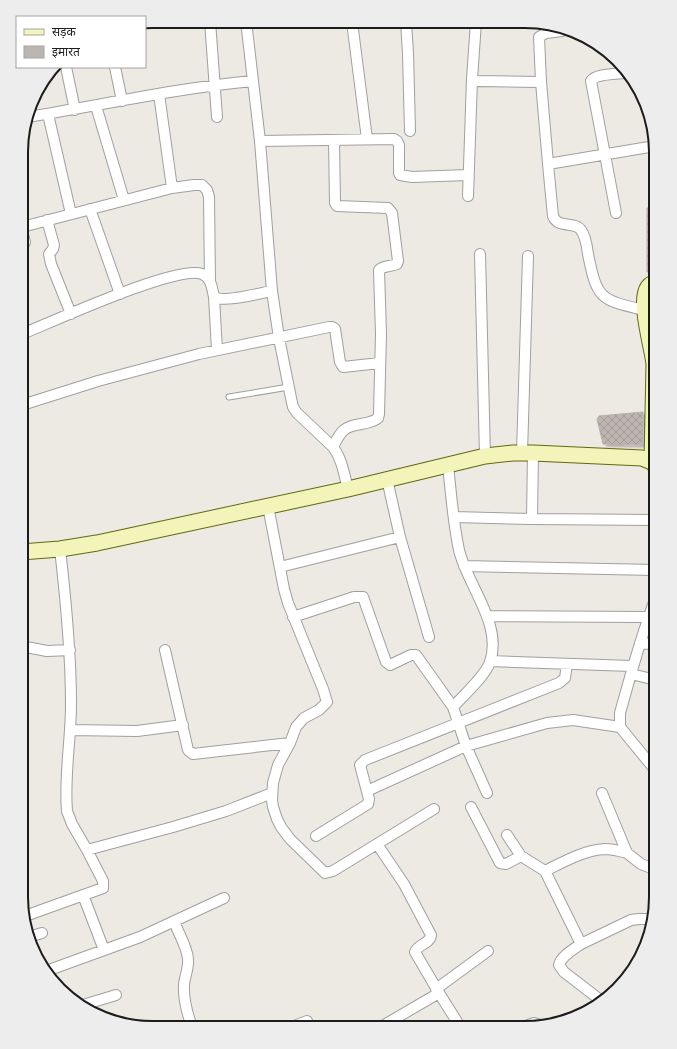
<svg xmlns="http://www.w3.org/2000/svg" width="677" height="1049" font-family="'Alegreya Sans','Noto Sans Devanagari',sans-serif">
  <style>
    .building { fill: url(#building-cross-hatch); stroke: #bdb0a6; filter: url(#shadow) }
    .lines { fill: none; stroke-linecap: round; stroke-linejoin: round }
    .lane-casing { stroke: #a0a0a0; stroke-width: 7 }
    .street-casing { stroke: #a0a0a0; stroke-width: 12 }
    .secondary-casing { stroke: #62690d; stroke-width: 17 }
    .lane { stroke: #fff; stroke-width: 5 }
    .street { stroke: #fff; stroke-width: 10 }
    .secondary { stroke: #f3f4ba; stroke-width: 15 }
    .rim { fill: none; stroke: #1c1c1c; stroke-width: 2 }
  </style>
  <defs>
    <pattern id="building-cross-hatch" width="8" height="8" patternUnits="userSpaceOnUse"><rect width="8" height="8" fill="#bdb5b0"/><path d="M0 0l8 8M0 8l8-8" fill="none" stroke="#a29b97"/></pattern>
    <filter id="shadow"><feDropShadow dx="3.5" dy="2" stdDeviation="1" flood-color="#0004"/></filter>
  </defs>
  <rect width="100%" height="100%" fill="#ede9e3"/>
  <path class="building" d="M656 206V272H647V208Z
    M643 412V445L603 444 597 419 599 416Z"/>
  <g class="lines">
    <g class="lane-casing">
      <path id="lane" d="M229 397 289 387"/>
    </g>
    <g class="street-casing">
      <path id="street" d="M210 21 217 117
        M246 21 260 141 272 291 279 338 291 398 293 407 297 413 333 447C342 459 344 474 348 489
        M352 22 367 139
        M406 22 408 53 410 131
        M476 22 472 79 477 81 541 82 548 164 655 146
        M66 67 75 110
        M115 67 122 101
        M541 82 539 37 546 33 562 31
        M159 94 172 188
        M96 106 124 200
        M48 114 71 214
        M28 117C103 105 177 88 253 81
        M260 141 394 139 397 141 399 145V173L400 175 412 177 468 175
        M548 164 553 216C558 229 575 221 581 230 586 237 587 246 588 254 597 299 600 300 644 310
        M468 196 472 79
        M90 209 120 294
        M616 213 591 81C595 74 615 74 624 73
        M47 220 54 245 53 249 49 254 51 264 71 314
        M22 227 172 188 194 185H202L207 190 209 197 210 282
        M22 249 25 242 22 231
        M480 254 485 456
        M214 297 217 350
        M22 334C52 322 178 264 202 274 211 277 212 288 214 297 223 303 260 293 272 291
        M22 405 98 381 199 354 329 327H332L335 329 340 362 343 367 380 363
        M333 447C336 441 339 434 344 430 353 422 369 426 378 418L379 414 381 334 379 270C384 265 391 267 397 264L398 261 392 213 388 208 337 206 335 203 334 140
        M522 453 528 256
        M448 465C451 493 453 522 459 550 467 585 503 624 490 662 486 675 463 696 453 707L466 746 487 793
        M387 479 400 537 429 637
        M268 506 284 589 288 603 323 689 327 702 319 710 304 718 296 727 290 743 278 765 273 783 272 800 273 807 277 819 281 827 290 839 325 873 333 871 377 844 404 884 431 935C430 944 418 944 415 952L439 993 461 1028
        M454 517 532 519 656 520
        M532 519 533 453
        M60 549C66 601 71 652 71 704 71 740 64 776 67 811L72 824 87 850
        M464 566 656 570
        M280 567 400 537
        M487 616 648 617
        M293 617 354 597H363L386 662 390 665 411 655H416L453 707
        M640 643 656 644
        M21 646 47 651 70 650
        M165 650 188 750 193 754 290 743
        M490 661 632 666
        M631 674 656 680
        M70 730 137 731 183 725
        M656 771 620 727V713C631 674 641 635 656 597
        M367 791 466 746 547 723 573 720 620 727
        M602 793 627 853 641 864 656 870
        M471 807 500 863 506 864 521 856
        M507 835 521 856 545 871 581 944 631 920 639 919H653
        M316 836 368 804 369 799 360 765 365 760 559 683 565 678 567 664
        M377 844 434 809
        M545 871C563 862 584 850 605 849 612 849 620 851 627 853
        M83 895 104 950
        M25 916 103 888V881L87 850 173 827 226 811 272 793
        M174 921C178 933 187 946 188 959 189 967 185 976 184 984 183 999 187 1013 192 1027
        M29 937 42 933
        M581 944C574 949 561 956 559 965L564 972 599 999
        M49 970 140 937 224 898
        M436 989 488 951
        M83 1005 116 995
        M292 1027 307 1021
        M379 1028 439 993
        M520 1028 534 1023 541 1025"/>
    </g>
    <g class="secondary-casing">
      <path id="secondary" d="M652 462 654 364C652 346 638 301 648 287 650 284 653 283 656 281
        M21 552 60 549 97 543 348 489 485 456 513 453H533L642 458 652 462 656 467"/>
    </g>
    <use href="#lane" class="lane"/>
    <use href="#street" class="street"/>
    <use href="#secondary" class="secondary"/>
  </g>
  <path d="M0 0H677V1049H0ZM152 28H525A124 124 0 0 1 649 152V897A124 124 0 0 1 525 1021H152A124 124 0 0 1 28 897V152A124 124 0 0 1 152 28Z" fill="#ededed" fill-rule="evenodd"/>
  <path class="rim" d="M152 28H525A124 124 0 0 1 649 152V897A124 124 0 0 1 525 1021H152A124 124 0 0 1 28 897V152A124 124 0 0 1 152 28Z"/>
  <rect x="16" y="16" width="130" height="52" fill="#ffffff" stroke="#a4a4a4"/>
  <rect x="24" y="29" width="20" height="6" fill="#f3f4ba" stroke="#a4a4a4"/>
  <text x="52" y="36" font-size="12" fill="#1c1c1c">सड़क</text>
  <rect x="24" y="46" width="20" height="12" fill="#bdb5b0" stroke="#a4a4a4"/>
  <text x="52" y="56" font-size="12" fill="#1c1c1c">इमारत</text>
</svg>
